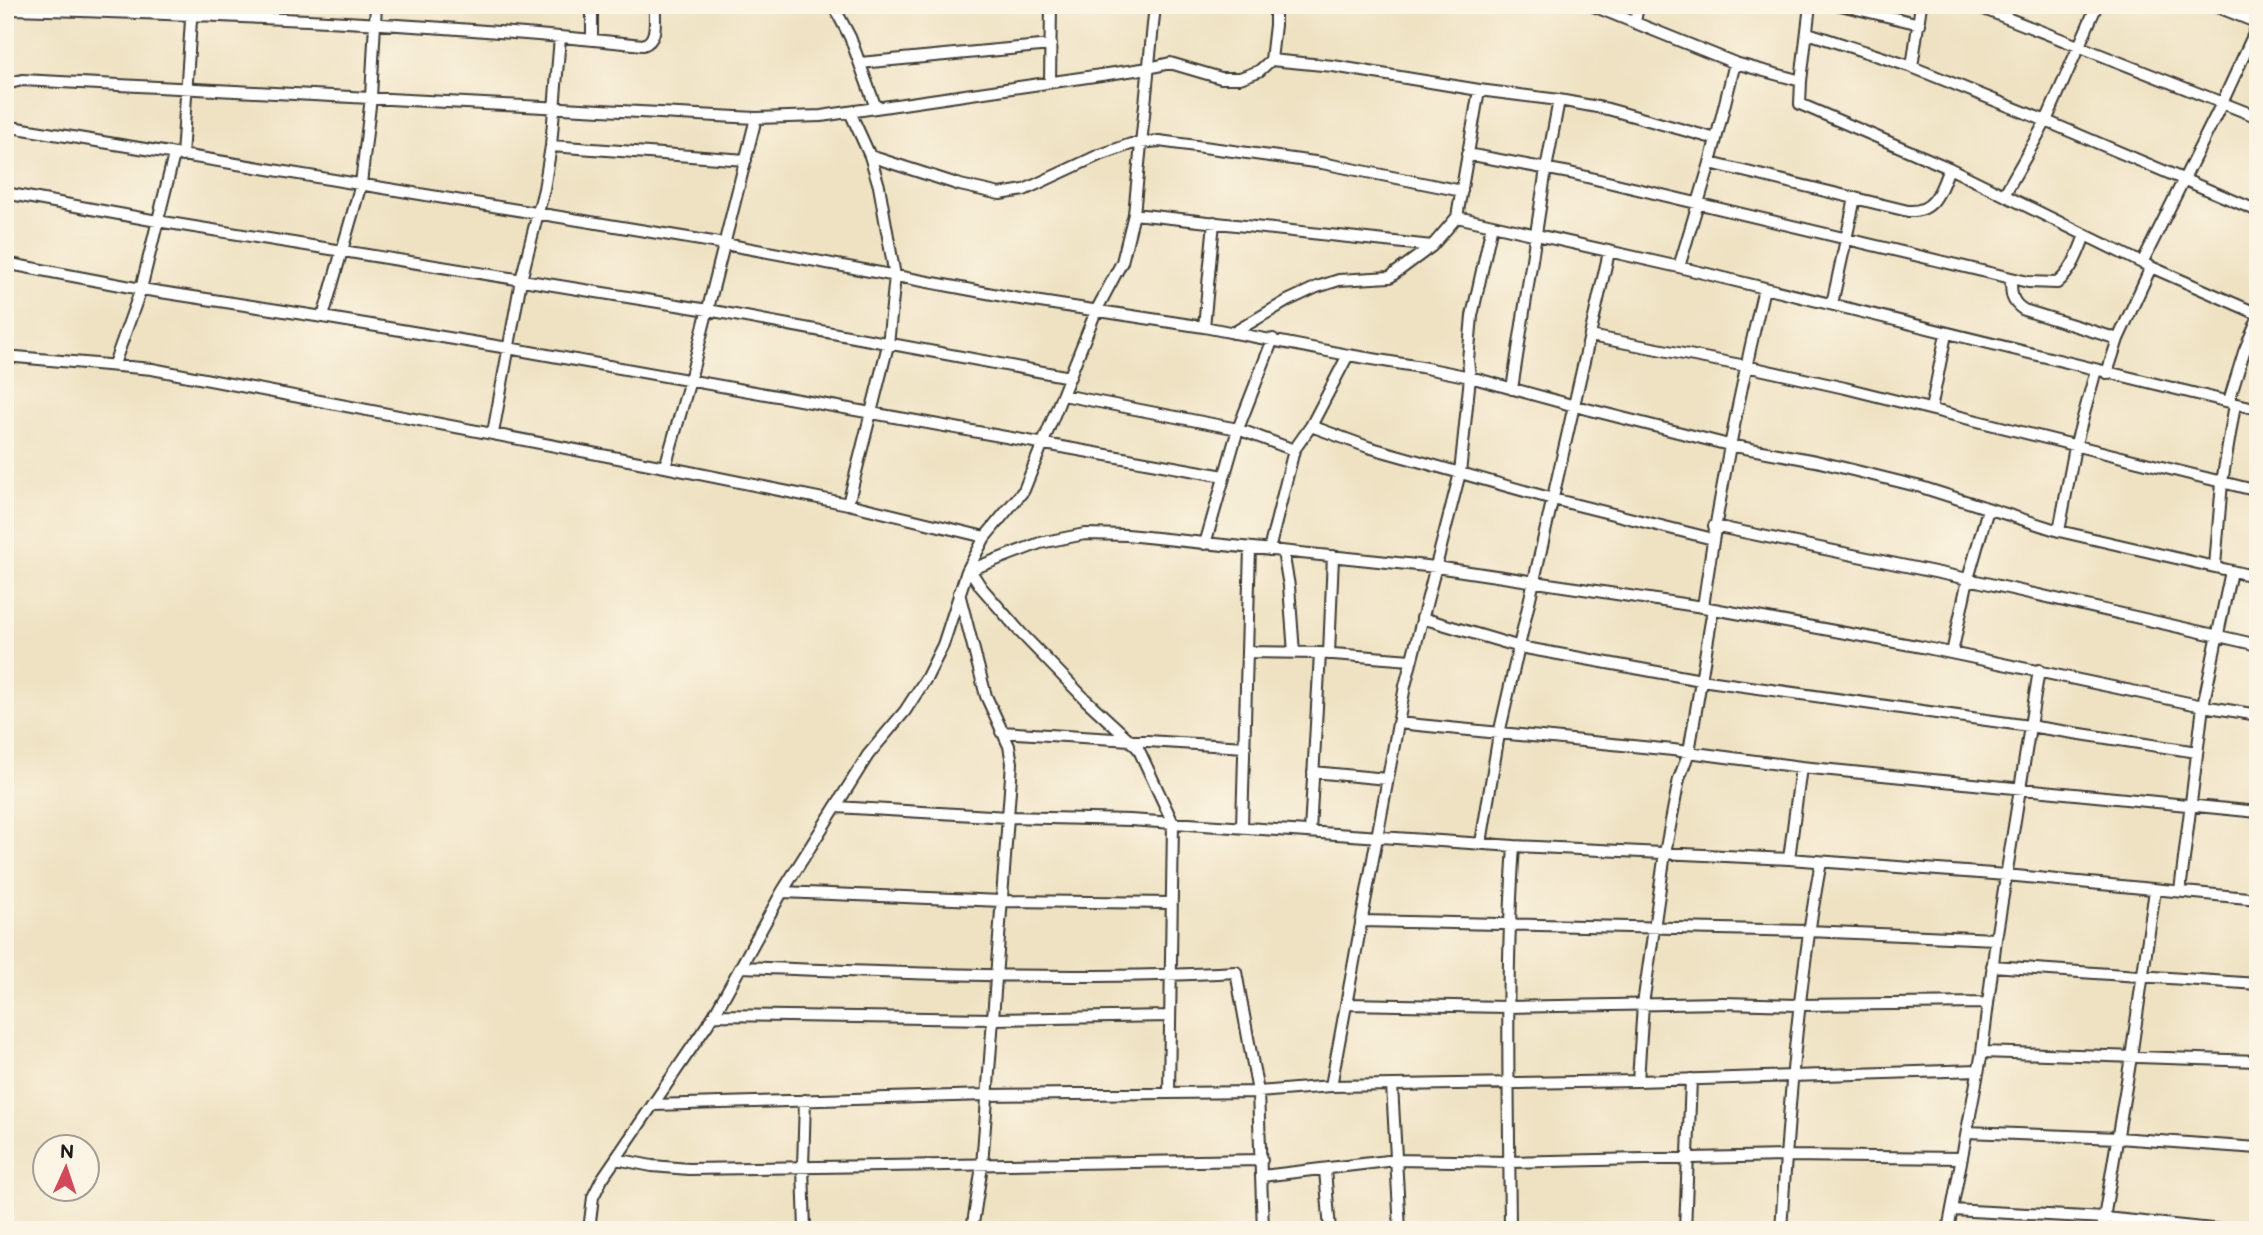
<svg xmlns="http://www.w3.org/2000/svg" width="2263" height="1235" font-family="'Balsamiq Sans',sans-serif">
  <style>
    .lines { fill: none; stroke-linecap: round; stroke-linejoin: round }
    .street-casing { stroke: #3c3a35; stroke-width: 14 }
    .street { stroke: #fff; stroke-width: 10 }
  </style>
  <rect width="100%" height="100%" fill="#fcf5e5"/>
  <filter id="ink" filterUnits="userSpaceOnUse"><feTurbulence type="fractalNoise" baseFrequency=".0143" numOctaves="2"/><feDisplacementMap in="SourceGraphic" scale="14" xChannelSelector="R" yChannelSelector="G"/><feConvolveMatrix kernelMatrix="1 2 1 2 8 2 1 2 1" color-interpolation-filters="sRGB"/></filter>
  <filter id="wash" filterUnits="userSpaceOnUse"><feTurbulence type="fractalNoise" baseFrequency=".00686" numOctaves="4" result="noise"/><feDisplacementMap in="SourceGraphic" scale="28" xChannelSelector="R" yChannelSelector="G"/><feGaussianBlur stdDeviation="1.57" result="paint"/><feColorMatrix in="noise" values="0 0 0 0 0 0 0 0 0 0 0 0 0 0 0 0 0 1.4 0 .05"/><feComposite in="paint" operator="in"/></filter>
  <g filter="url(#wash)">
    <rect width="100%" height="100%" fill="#efe2c3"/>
  </g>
  <g filter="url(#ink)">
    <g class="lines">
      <g class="street-casing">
        <path id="street" d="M833 5 850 37 876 108
          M1242 5 1275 7
          M1591 5 1735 63 1801 81 1800 104 1949 168 2142 263 2258 314
          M1840 5 1920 24
          M1974 5 2258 117
          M2213 5 2258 23
          M5 11 11 9C222 15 433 23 643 45 659 40 654 19 655 5
          M1635 23 1638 5
          M1808 33 1912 67 2046 121 2258 211
          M592 39V5
          M1271 60 1333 66 1479 90 1559 100 1608 109 1716 139
          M860 63 1051 45
          M1912 67 1921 5
          M1801 81 1810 5
          M1050 82 1051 5
          M5 88 10 83 22 80 756 118 821 116 1149 68 1170 63 1221 78H1240L1259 71 1271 60 1275 25V5
          M5 126 725 244 1014 298 1204 327 1348 355 1421 367 1470 377 1575 406 1729 445 1816 461 1921 487 2059 531 2258 577
          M551 146 746 160
          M1467 154 1570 173 2028 282 2057 283C2073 270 2078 253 2085 235
          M182 156 192 5
          M870 156 960 185 1000 194 1024 190 1097 156 1131 144 1159 141 1322 163 1462 191
          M1710 163 1908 211C1935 213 1941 189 1949 168
          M5 193 157 221 708 310 1070 377
          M2004 195 2046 121 2097 5
          M1134 214 1432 246
          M1457 217 1679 267 2258 409
          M5 263 141 289 323 317 508 348 1224 476
          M2142 263 2222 103 2258 25
          M1679 267 1710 163 1735 63
          M2011 279C2011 294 2011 302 2024 310L2118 339
          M1832 304 1855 198
          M323 317 361 184 371 97 376 5
          M1204 327 1214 222
          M1233 333 1287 301 1317 287 1339 280 1390 277 1432 246 1457 217 1479 90
          M1590 336 1746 366 1845 388 2258 491
          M5 356 152 369 665 467 848 504 985 537
          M114 364 141 289 174 155
          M2107 373 2118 339 2151 267
          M1512 389 1546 169 1559 100
          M1063 395 1238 429 1294 450
          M2229 401 2244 352 2258 318
          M1931 409 1946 334
          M1311 426 1368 447 1553 499 1713 539
          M493 433 521 280 544 189 551 146 560 37
          M665 467 690 380 756 118
          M848 504 888 345 895 276 879 186 870 156 850 112
          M1714 526 1968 579 2258 645
          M2059 531 2075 447 2096 370
          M1205 544 1238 429 1273 339
          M1269 550 1294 450 1311 426 1348 355
          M1283 552 1289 586 1294 653
          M2215 566 2222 482 2235 404
          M970 570 981 587 1021 633 1086 700 1138 748 1173 823 1169 1093
          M967 571 1040 543 1085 534 1127 535 1436 567 1703 607 1922 647 2203 706 2258 715
          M1703 607C1718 500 1739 394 1764 288
          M1422 618 1520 647 1701 680 2029 726 2197 752
          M1248 652 1320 653 1411 660
          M1952 653 1968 579 1988 509
          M1329 654 1333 556
          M1398 723 1673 750 1801 767 2258 812
          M1001 732 1245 747
          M1313 772 1387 779
          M836 807 1008 817 1012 763 1009 746 986 696 959 593
          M1242 826 1250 548
          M1310 832 1320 653
          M1481 843 1499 734 1609 252
          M1789 859 1801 767
          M2180 891 2203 706 2231 571
          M782 892 1002 901 1172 903
          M1361 921 1808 931 1996 939
          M1992 966 2258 984
          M741 967C906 973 1071 981 1236 972L1258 1092 1263 1230
          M1346 1004 1507 1007 1723 1003 1798 1005 1987 1003
          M714 1015 994 1019 1170 1016
          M1982 1052 2258 1061
          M1638 1081 1643 1004 1665 853 1679 779 1689 752 1713 609
          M1392 1085 1400 1230
          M1331 1086 1405 686 1460 473 1470 377 1468 360 1472 316 1492 225
          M805 1100 803 1167 805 1230
          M653 1105 987 1095 1258 1092 1331 1086 1638 1081 1978 1070
          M1967 1132 2118 1138 2258 1148
          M616 1159 652 1166 689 1169 1262 1160
          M1325 1170 1330 1230
          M1262 1176 1396 1160 1509 1162 1786 1156 1962 1158
          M1952 1210 2105 1218 2222 1230
          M589 1230 593 1197 602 1179 714 1015 782 892 868 755 905 711 927 677 943 645 967 571 985 537 1024 490 1096 311 1122 262 1134 214 1155 5
          M972 1230 982 1166 1008 817 1130 820 1514 846 1789 859 2006 875 2258 899
          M1510 1230C1509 1101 1505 974 1514 846
          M1685 1230 1691 1079
          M1781 1230C1789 1106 1798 984 1821 862
          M1948 1230 1982 1052 1996 939 2039 670
          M2102 1230 2131 1057 2155 890
          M2256 1230 2258 1224"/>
      </g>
      <use href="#street" class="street"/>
    </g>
  </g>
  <rect width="2263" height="1235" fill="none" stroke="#fcf5e5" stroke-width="28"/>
  <g transform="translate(66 1168) rotate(3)"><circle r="33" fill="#fcf5e5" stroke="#a29e95" stroke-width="2"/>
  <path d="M0-5L12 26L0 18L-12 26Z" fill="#d1495b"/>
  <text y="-10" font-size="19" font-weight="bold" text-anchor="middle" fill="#1c1c1c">N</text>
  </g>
</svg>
